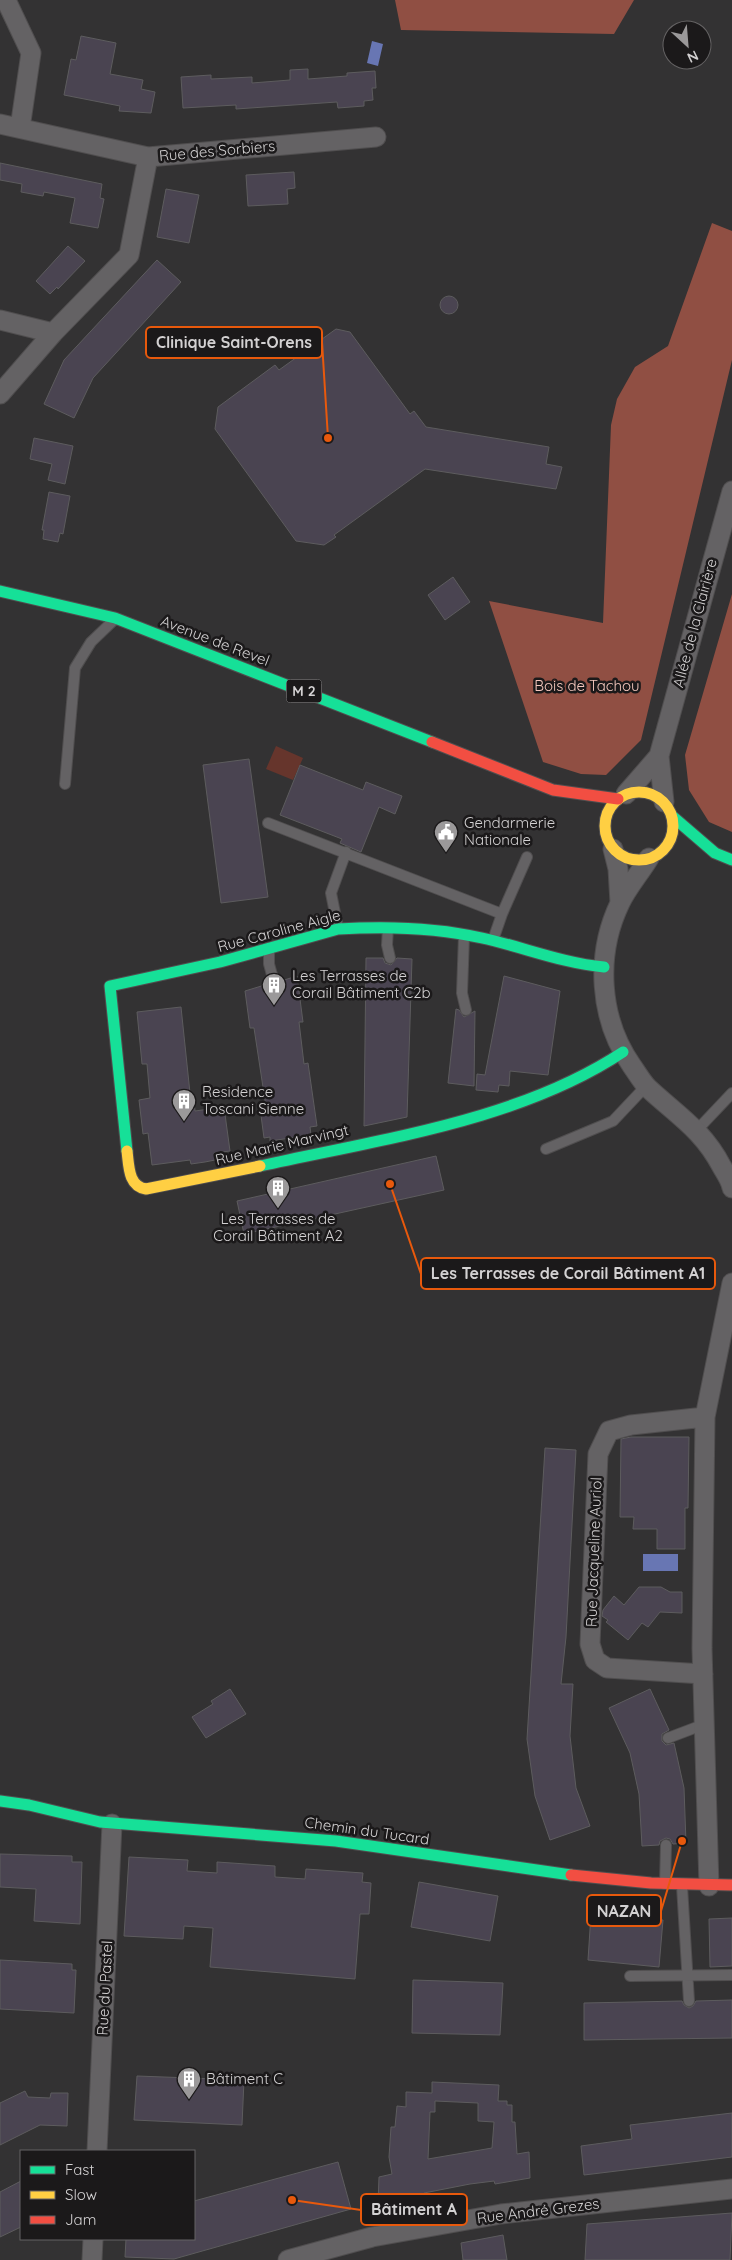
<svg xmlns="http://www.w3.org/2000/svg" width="732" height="2260" font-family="Quicksand,sans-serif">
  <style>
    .green { fill: #66352c }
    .forest { fill: #904f43 }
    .water { fill: #6876b3 }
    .building { fill: #4a4451; stroke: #5d5c5e; fill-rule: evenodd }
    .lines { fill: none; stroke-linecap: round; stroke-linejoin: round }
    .lane-casing { stroke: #504e4f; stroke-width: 12 }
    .street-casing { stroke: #504e4f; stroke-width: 21 }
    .fast-casing { stroke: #504e4f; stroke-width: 13 }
    .slow-casing { stroke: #504e4f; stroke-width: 13 }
    .jam-casing { stroke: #504e4f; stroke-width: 13 }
    .lane { stroke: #646264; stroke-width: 10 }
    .street { stroke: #646264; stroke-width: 19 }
    .fast { stroke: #16e098; stroke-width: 11 }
    .slow { stroke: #ffcf43; stroke-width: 11 }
    .jam { stroke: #f24e42; stroke-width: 11 }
    .labels { text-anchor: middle; stroke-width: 5; stroke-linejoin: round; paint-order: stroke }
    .shield { fill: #1b191a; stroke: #9c9a9b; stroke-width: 1 }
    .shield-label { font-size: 14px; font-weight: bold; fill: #d3d1d2 }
    .street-label { font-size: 15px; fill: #d3d1d2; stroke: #1b191a }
    .park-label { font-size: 15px; fill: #f6c9bf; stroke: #1b191a }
    .poi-label { font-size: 15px; fill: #d3d1d2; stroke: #1b191a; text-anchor: start }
    .leader { fill: none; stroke: #e8590c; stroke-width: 2 }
    .callout-dot { fill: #e8590c; stroke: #1b191a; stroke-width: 2 }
    .callout { fill: #1b191a; stroke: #e8590c; stroke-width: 2 }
    .callout-label { font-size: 16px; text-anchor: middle; font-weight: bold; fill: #d3d1d2 }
  </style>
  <rect width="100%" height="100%" fill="#333233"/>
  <path class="green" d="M276 746 303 758 293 780 266 769Z"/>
  <path class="forest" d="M395 0H634L614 34 401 30Z
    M712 223 732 231V360L641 740 606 775 581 774 543 762 489 601 603 623 611 425 617 399 635 367 668 346Z
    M732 594V832L709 822 689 790 685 755Z"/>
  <path class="water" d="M372 41 383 44 378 66 367 63Z
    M643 1554H678V1571H643Z"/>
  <path class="building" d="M81 36 116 43 110 74 143 80 141 89 155 92 151 113 119 111 120 106 64 95 71 59 76 60Z
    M308 69V79L347 76V73L375 71 376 88H372L373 100 364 101V106L338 108 337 102 236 109V105L183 108 181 77 211 75V79L252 77V83L290 80V70Z
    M0 163 102 184 100 198 104 199 98 228 70 223 75 198 44 192 43 196 21 192 22 184 0 180Z
    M294 172 295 188 287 189 288 204 248 206 246 175Z
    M166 189 199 195 189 243 157 237Z
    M68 246 85 261 58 289 57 287 50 294 36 281Z
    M157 260 181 282 93 378 74 418 44 404 64 360Z
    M440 305a9 9 0 1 1 18 0a9 9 0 1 1-18 0Z
    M336 329 350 332 410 414 414 411 426 427 549 447 546 464 562 467 556 489 425 469 334 535 336 537 324 545 296 541 215 429 218 407 275 365 279 370Z
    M34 438 73 446 65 484 48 480 52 464 30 459Z
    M49 492 70 496 63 534 60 533 58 542 43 539 44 530H42Z
    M453 577 470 602 445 620 428 595Z
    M249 759 268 897 221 903 203 765Z
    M300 765 363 790 366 782 402 796 395 814 379 807 361 852 340 843 342 839 280 815Z
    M366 958H383L385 963 391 965 397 958 412 959 407 1117 364 1126Z
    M297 976 303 1022H299L304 1064 308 1063 317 1126 310 1127 311 1135 270 1141V1137L264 1138 260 1108 266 1107 254 1028H250L245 991 268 984 272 988H276L281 981Z
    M504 976 560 991 548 1075 510 1071 509 1086 499 1085 498 1092 476 1090 477 1074 485 1075Z
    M181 1007 190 1093H193L195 1111 224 1107 230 1151 214 1153 215 1160 205 1162 191 1164 190 1160 152 1165 148 1133 143 1134 139 1100 150 1098 147 1064H142L137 1012Z
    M456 1009 459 1010 464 1017 475 1011 474 1086 448 1083Z
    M436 1156 444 1190 244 1234 237 1201Z
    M631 1437H689L688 1508H685V1549H657V1529H633L634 1517H620L621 1439Z
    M545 1448 576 1450 566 1637 561 1684H573L570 1736 576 1788 590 1826 550 1840 535 1796 527 1739Z
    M639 1587H661L670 1592H682V1613L660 1612 648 1627 642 1623 628 1640 606 1622 608 1620 602 1616 603 1610 614 1596 624 1605Z
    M230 1689 246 1714 206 1738 192 1717 213 1704 211 1701Z
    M650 1689 669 1730 662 1734V1741L666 1745 674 1743 684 1788 686 1843 673 1844 670 1839 666 1838 660 1841 659 1845 642 1846 639 1794 630 1753 609 1708Z
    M0 1854 72 1856V1862H82L80 1924 34 1921 36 1889 0 1887Z
    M129 1857 188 1860 187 1871 217 1873V1862L275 1866V1877L305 1879 306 1869 363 1873 362 1882 371 1883 369 1914H360L355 1979 210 1967 213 1928 184 1926 183 1939 124 1936Z
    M419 1882 498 1896 490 1941 411 1927Z
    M591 1914 663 1920 659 1967 588 1960Z
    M732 1918V1966L710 1967 709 1919Z
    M0 1960 72 1964V1970H76L74 2013 0 2009Z
    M413 1980 503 1983 500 2035 412 2033Z
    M732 2000V2038L584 2040V2003L682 2001 684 2005 689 2008 693 2006 696 2001Z
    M137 2076 244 2080 242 2125 134 2120Z
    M432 2082 499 2085 498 2101H507V2105H512V2122H515L517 2154 529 2152 530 2178 495 2184 494 2181 470 2184 424 2193V2196L378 2204 379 2177 392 2174 389 2157 391 2127H395L397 2106 406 2107V2092L432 2093ZM435 2101 478 2103V2121L494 2122 492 2148 428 2159 430 2112H435Z
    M25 2091 28 2097 50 2098 51 2093H68L67 2126 40 2125 0 2145V2103Z
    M732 2113V2157L584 2175 581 2146 632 2139 630 2125Z
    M338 2162 351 2209 174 2259 125 2257 126 2239H194V2201Z
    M21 2181V2227L0 2237V2192Z
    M732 2213 730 2260H585L587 2224Z
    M503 2235 507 2260H463L461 2243Z"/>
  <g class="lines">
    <g class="lane-casing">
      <path id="lane" d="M65 784 75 668 91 642 114 620
        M268 823 502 914
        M338 928 331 893 346 852
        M388 928 387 945 390 958
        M464 936 462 993 466 1010
        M493 940 502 914 527 857
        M269 949V964L274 982
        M697 1130 732 1093
        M546 1149 613 1121 646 1086
        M668 1738 705 1724
        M665 1884 666 1845
        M682 1886 689 2001
        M630 1976 732 1975"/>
    </g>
    <g class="street-casing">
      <path id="street" d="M6 0 31 53 20 128
        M0 124 148 157 376 137
        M0 320 53 333 129 255 148 157
        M0 394 53 333
        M626 794 659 756
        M664 802 659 756 732 491
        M613 849 618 869 620 903
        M649 858C640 873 627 888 620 903 595 955 599 1019 632 1066 637 1073 642 1082 648 1088 677 1115 703 1130 722 1167 726 1174 731 1181 732 1188
        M703 1674 607 1668 595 1660 590 1644 598 1454 609 1431 631 1425 705 1417
        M709 1886 702 1648 705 1417 732 1283
        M97 2151 112 1824
        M92 2260 93 2239
        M288 2260 372 2237 501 2214 732 2189"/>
    </g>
    <g class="fast-casing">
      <path id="fast" d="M0 591 115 618 432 742
        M672 816 715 853 732 860
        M127 1151 110 986 220 962 338 929C386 926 434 927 482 938 523 947 562 963 604 967
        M260 1166C380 1139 519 1121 623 1052
        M0 1801 29 1805 100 1822 336 1841 571 1875"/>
    </g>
    <g class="slow-casing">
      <path id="slow" d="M605 826a34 34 0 1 1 68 0a34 34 0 1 1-68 0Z
        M127 1151C129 1166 128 1186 146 1189L260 1166"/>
    </g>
    <g class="jam-casing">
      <path id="jam" d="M432 742 553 790 618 799
        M571 1875 651 1883 732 1885"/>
    </g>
    <use href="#lane" class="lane"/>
    <use href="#street" class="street"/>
    <use href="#fast" class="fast"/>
    <use href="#slow" class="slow"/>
    <use href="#jam" class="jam"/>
  </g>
  <defs>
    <g id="civic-pin" transform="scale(1.25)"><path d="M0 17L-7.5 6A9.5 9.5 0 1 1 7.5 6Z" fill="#9b999a" stroke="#1b191a"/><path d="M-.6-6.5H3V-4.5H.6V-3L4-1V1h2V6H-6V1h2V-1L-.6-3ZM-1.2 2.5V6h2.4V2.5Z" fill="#fff"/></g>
    <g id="building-pin" transform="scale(1.25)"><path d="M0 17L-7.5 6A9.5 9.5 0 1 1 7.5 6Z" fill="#9b999a" stroke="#1b191a"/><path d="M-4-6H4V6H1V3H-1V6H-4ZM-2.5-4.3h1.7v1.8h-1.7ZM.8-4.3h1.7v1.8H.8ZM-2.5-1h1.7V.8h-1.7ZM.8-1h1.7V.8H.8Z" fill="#fff"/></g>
  </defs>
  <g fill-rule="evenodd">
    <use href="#civic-pin" x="446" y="832"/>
    <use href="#building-pin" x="274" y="985"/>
    <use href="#building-pin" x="184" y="1101"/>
    <use href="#building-pin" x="278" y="1188"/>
    <use href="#building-pin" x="189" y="2079"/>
  </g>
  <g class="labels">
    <rect class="shield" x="286.5" y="679.5" width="35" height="23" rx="4"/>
    <g class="shield-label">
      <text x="304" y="696">M 2</text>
    </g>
    <g class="street-label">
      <text transform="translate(217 151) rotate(-5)" y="5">Rue des Sorbiers</text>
      <text transform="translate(695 623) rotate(-75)" y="5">Allée de la Clairière</text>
      <text transform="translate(215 641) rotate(21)" y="5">Avenue de Revel</text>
      <text transform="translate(279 931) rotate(-15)" y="5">Rue Caroline Aigle</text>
      <text transform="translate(282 1145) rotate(-13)" y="5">Rue Marie Marvingt</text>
      <text transform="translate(594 1552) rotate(-88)" y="5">Rue Jacqueline Auriol</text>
      <text transform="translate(367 1831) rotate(8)" y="5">Chemin du Tucard</text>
      <text transform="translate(105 1988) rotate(-87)" y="5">Rue du Pastel</text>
      <text transform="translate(538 2211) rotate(-7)" y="5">Rue André Grezes</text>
    </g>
    <g class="park-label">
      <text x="587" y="691">Bois de Tachou</text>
    </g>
    <g class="poi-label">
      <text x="464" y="828">Gendarmerie<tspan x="464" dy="17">Nationale</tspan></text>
      <text x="292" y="981">Les Terrasses de<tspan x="292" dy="17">Corail Bâtiment C2b</tspan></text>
      <text x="202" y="1097">Residence<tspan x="202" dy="17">Toscani Sienne</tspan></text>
      <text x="278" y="1224" text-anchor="middle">Les Terrasses de<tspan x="278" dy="17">Corail Bâtiment A2</tspan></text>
      <text x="206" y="2084">Bâtiment C</text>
    </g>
  </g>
  <path class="leader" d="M328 438L322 342M390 1184L421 1274M682 1841L661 1911M292 2200L361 2210"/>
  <g class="callout-dot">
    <circle cx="328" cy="438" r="5"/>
    <circle cx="390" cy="1184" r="5"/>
    <circle cx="682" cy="1841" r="5"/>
    <circle cx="292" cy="2200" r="5"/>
  </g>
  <g class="callout">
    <rect x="146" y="327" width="176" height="31" rx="5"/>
    <rect x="421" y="1258" width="294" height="31" rx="5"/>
    <rect x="587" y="1895" width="74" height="31" rx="5"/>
    <rect x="361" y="2194" width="106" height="31" rx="5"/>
  </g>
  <g class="callout-label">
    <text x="234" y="348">Clinique Saint-Orens</text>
    <text x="568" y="1279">Les Terrasses de Corail Bâtiment A1</text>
    <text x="624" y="1917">NAZAN</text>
    <text x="414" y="2215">Bâtiment A</text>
  </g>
  <rect x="20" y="2150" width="175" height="90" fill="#1b191a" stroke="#656364"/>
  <rect x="30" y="2166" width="25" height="8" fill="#16e098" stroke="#656364"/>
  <text x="65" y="2175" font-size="15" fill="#d3d1d2">Fast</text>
  <rect x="30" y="2191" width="25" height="8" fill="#ffcf43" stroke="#656364"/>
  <text x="65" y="2200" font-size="15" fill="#d3d1d2">Slow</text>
  <rect x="30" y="2216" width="25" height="8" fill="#f24e42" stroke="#656364"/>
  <text x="65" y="2225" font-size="15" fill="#d3d1d2">Jam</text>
  <g transform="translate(687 45) rotate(154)"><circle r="24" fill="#1b191a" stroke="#656364"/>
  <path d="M0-4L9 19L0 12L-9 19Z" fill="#9b999a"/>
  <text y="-8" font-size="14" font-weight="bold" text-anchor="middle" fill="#d3d1d2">N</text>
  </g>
</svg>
